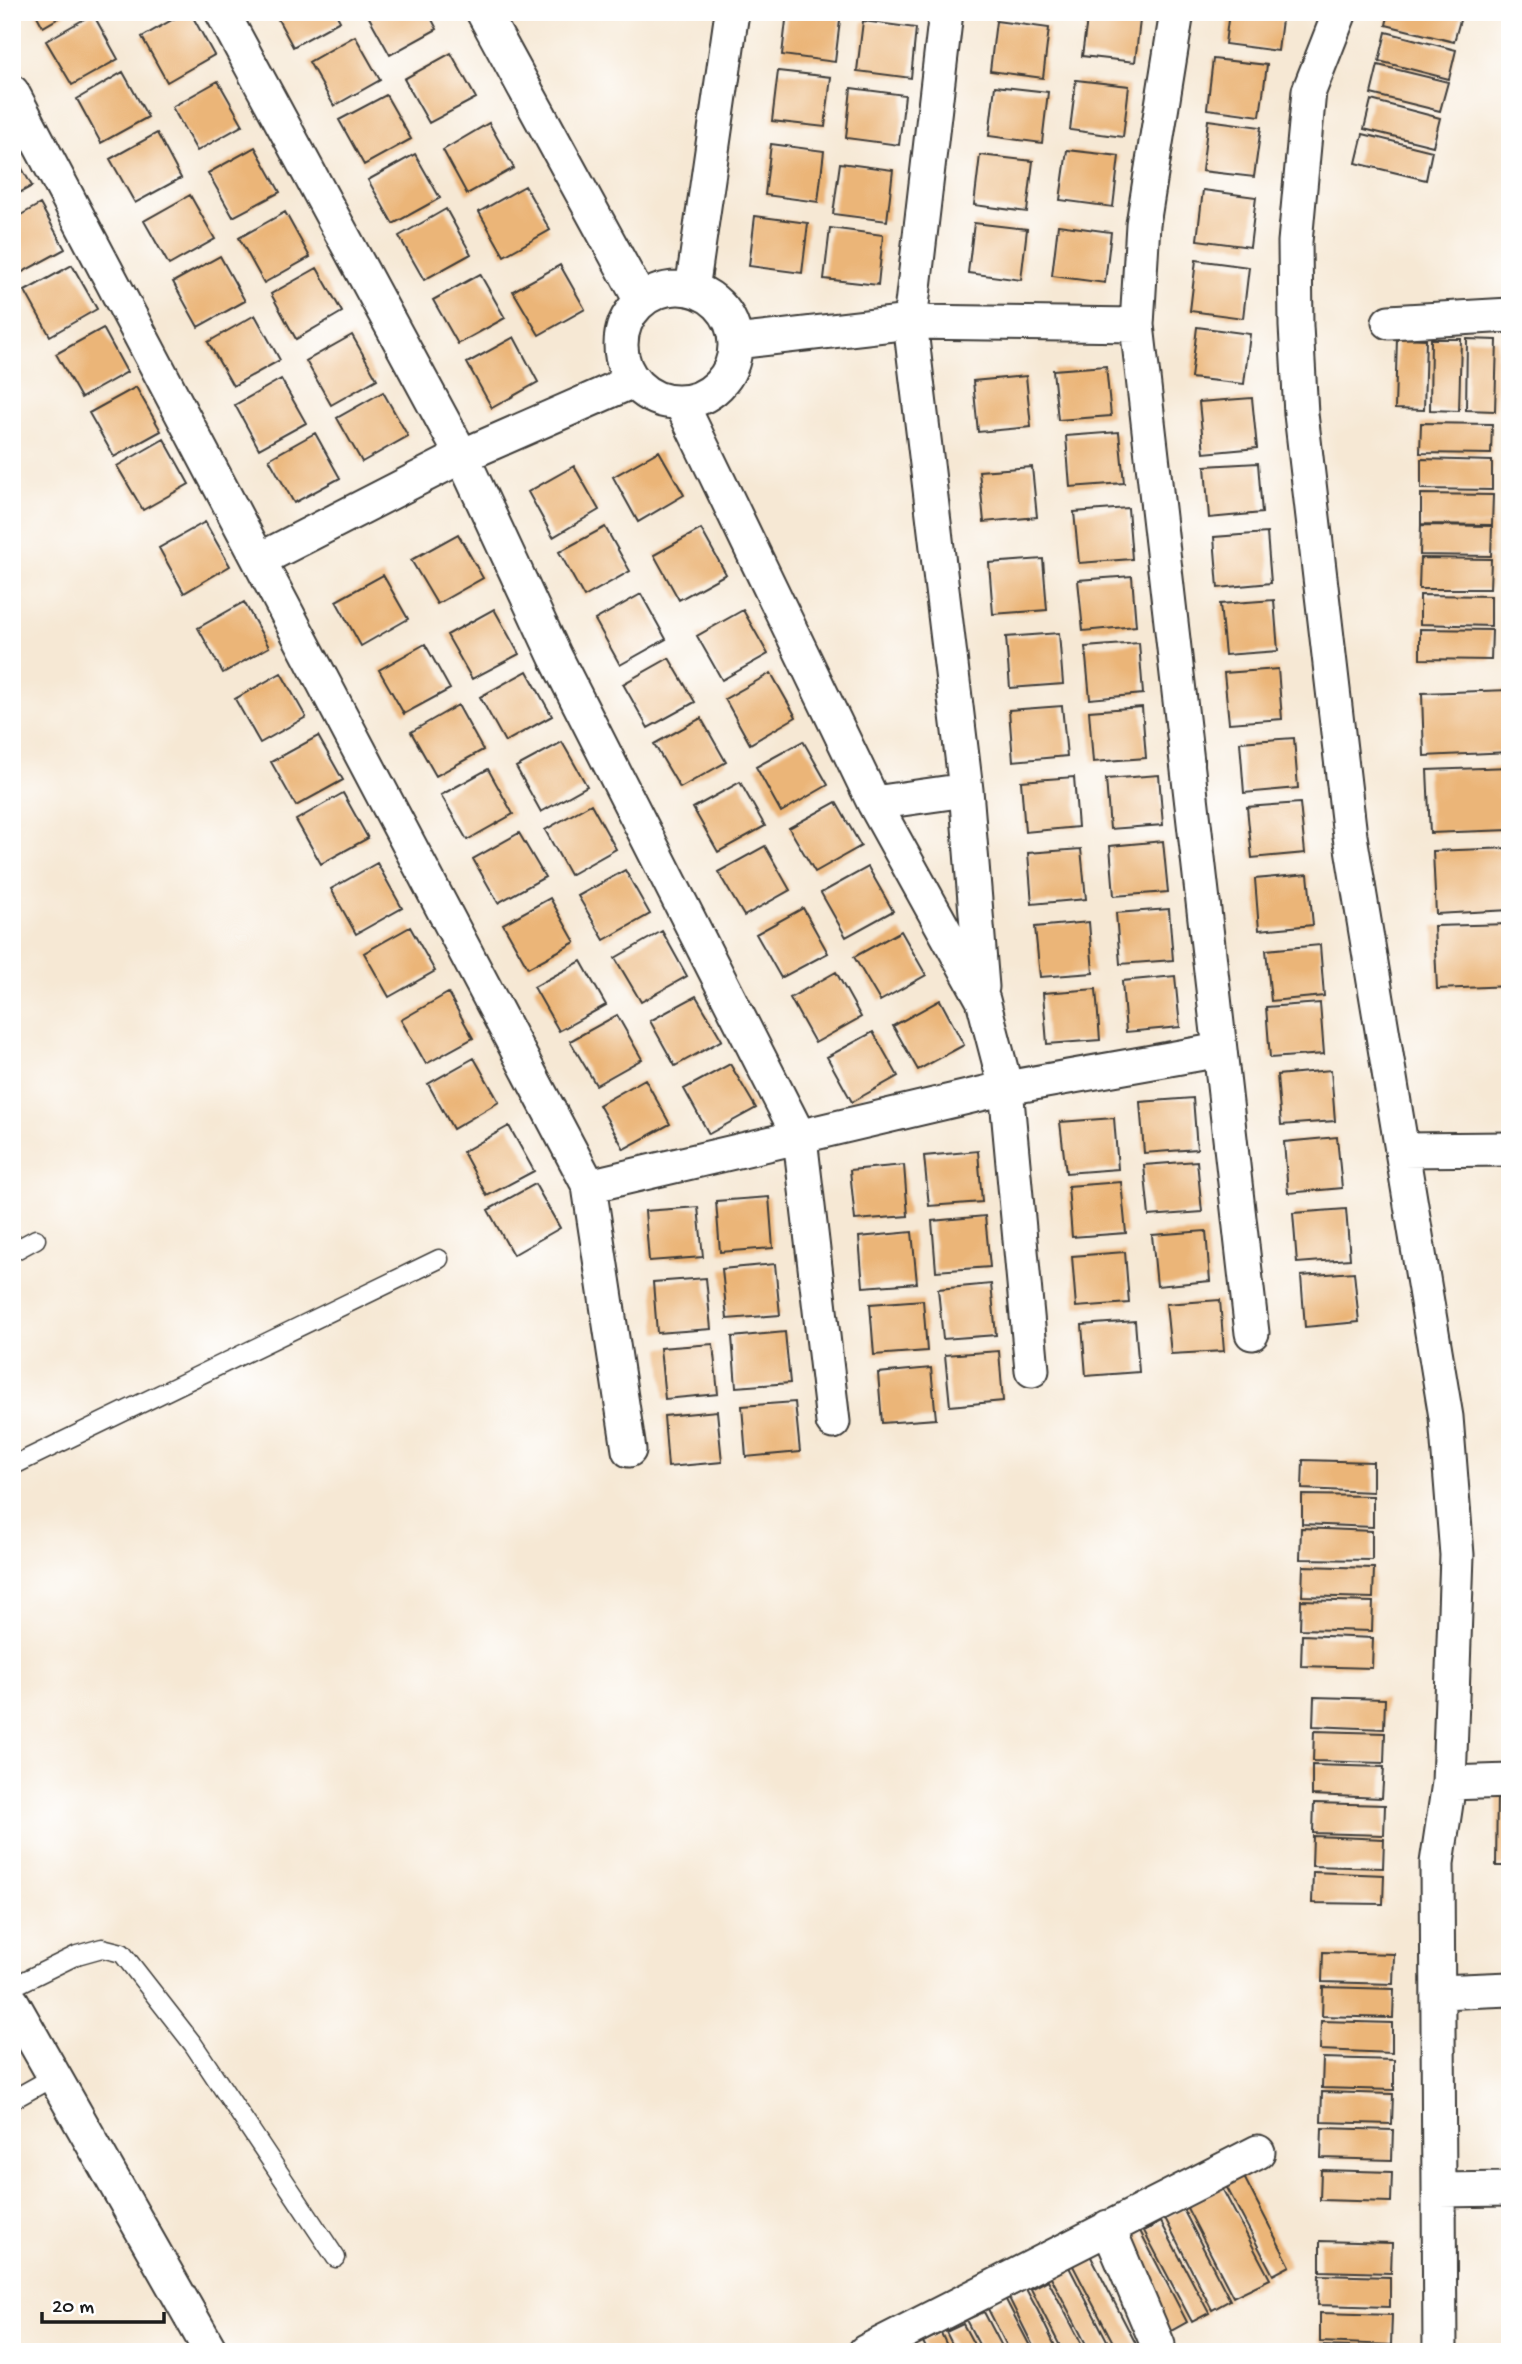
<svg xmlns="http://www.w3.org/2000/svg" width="1522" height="2364" font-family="'Gochi Hand',sans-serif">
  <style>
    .building { fill: #ebb578 }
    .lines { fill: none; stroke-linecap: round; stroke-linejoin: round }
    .lane-casing { stroke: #3d3b38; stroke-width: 21 }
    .street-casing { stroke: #3d3b38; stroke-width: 37 }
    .lane { stroke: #fff; stroke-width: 18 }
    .street { stroke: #fff; stroke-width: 33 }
  </style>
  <rect width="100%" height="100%" fill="#fff"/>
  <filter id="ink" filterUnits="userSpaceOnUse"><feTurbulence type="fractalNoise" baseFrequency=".0143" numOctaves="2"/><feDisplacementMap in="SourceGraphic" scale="14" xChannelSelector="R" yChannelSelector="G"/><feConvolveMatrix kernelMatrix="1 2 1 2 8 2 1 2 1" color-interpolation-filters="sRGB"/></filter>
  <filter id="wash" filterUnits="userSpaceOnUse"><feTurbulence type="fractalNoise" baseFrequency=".00686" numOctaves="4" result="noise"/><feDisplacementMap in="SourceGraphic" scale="28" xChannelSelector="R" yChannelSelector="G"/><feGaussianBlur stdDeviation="1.57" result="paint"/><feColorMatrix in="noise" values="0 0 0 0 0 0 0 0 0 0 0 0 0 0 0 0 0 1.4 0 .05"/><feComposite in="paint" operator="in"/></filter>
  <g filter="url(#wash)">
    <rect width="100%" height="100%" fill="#f6e8d4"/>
    <g id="blocks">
      <path class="building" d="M35 12H69L43 27Z
        M186 12H190L214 55 167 82 142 37Z
        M274 12H335L340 21 293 47Z
        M366 12H428L437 29 390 55Z
        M787 12H841L835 62 782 55Z
        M1088 12H1141L1135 62 1082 56Z
        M1229 12H1283L1278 51 1225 44Z
        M1389 12H1459L1462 13 1454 42 1386 25Z
        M93 14 118 59 72 85 46 41Z
        M863 21 916 28 911 78 857 71Z
        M996 21 1049 28 1043 78 990 71Z
        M1386 32 1456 50 1449 79 1379 61Z
        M355 36 380 80 334 106 309 62Z
        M451 53 476 98 429 123 404 79Z
        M1213 59 1267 65 1260 116 1207 109Z
        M1378 65 1448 82 1440 111 1371 94Z
        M778 71 831 77 825 127 772 121Z
        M123 72 148 117 101 143 77 99Z
        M1076 80 1129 86 1123 137 1070 130Z
        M218 81 243 125 197 151 172 107Z
        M995 86 1048 92 1042 143 989 136Z
        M851 88 905 95 899 145 846 138Z
        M386 95 411 139 364 165 339 120Z
        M1371 100 1440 118 1433 146 1364 129Z
        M1208 120 1261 127 1254 177 1202 171Z
        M489 123 514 168 467 194 443 150Z
        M157 133 181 178 135 203 110 159Z
        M1363 134 1432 151 1426 180 1356 163Z
        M771 144 824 151 818 202 765 195Z
        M255 147 280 192 233 217 208 173Z
        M1067 150 1119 156 1113 207 1060 200Z
        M12 151 32 186 12 197Z
        M415 154 440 198 393 224 368 180Z
        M980 155 1033 161 1027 212 974 205Z
        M840 163 893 170 887 221 833 214Z
        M525 186 550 230 504 256 479 212Z
        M1203 190 1256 197 1250 247 1197 240Z
        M190 195 215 239 169 265 144 221Z
        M40 204 65 249 19 274 12 263V220Z
        M446 209 471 254 424 280 399 236Z
        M285 212 310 257 264 283 239 238Z
        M755 216 808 223 802 273 749 266Z
        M974 223 1027 229 1021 280 968 273Z
        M1058 225 1111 232 1105 283 1052 276Z
        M830 228 883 235 878 285 824 279Z
        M220 256 245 301 198 327 173 282Z
        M1196 260 1249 267 1243 318 1190 311Z
        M72 265 97 309 50 336 25 291Z
        M560 265 585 309 539 335 513 291Z
        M317 268 342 312 296 339 271 294Z
        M480 274 505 318 458 344 433 300Z
        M255 315 280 360 233 386 208 342Z
        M1197 327 1250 334 1244 384 1191 378Z
        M103 328 127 372 81 398 56 354Z
        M352 335 377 379 331 405 306 361Z
        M514 337 538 382 492 408 467 363Z
        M1397 338 1426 339 1424 410 1395 409Z
        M1431 339H1461L1459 411 1430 410Z
        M1467 339 1497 340 1495 411 1466 410Z
        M1106 366 1111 416 1058 420 1053 370Z
        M1026 376 1031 427 978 432 973 381Z
        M281 379 306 423 259 449 235 405Z
        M136 387 161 431 114 457 89 413Z
        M383 392 408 436 362 462 337 418Z
        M1252 398 1257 448 1204 453 1199 402Z
        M1421 423 1492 424 1491 454 1420 453Z
        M1119 432 1124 483 1070 487 1066 436Z
        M315 433 340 478 294 503 269 459Z
        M164 439 189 484 143 510 117 466Z
        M659 451 684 495 638 522 613 477Z
        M1421 459 1492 461V490L1421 489Z
        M1258 463 1262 513 1209 518 1205 466Z
        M574 466 599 510 553 537 528 492Z
        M1032 467 1037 517 984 522 979 471Z
        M1421 494 1493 495 1492 525 1421 524Z
        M1128 508 1132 559 1079 563 1074 512Z
        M205 522 230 566 184 593 159 548Z
        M1421 525 1492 526 1491 556 1420 555Z
        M605 527 630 571 584 597 559 552Z
        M701 529 726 574 679 600 654 555Z
        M1267 533 1271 583 1218 588 1214 537Z
        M458 534 483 578 437 604 411 560Z
        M1420 558 1491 559 1490 589H1419Z
        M1043 559 1047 610 993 614 989 563Z
        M383 575 408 619 361 646 336 601Z
        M1132 576 1136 626 1083 631 1078 580Z
        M641 594 666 639 620 665 595 620Z
        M1420 595 1491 596V626L1420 624Z
        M1274 600 1278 651 1225 655 1220 604Z
        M244 602 269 647 223 673 198 628Z
        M494 609 519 654 472 679 447 635Z
        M743 610 768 654 722 680 697 636Z
        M1420 629 1492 630 1491 660 1420 659Z
        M1059 633 1063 684 1010 688 1006 637Z
        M1139 643 1143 694 1090 699 1085 647Z
        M425 644 450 689 404 714 379 670Z
        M669 658 695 702 648 728 623 684Z
        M1278 669 1282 719 1229 723 1224 673Z
        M527 671 552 716 505 742 480 697Z
        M281 673 306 717 260 743 235 699Z
        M771 673 796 717 750 744 725 699Z
        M1510 690V752L1424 756 1422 693Z
        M458 705 483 750 436 776 411 732Z
        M1062 706 1067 756 1013 761 1009 710Z
        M1142 707 1146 758 1093 762 1089 711Z
        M701 718 726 762 680 788 654 744Z
        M318 736 343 780 296 806 271 762Z
        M1294 738 1298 788 1244 793 1240 742Z
        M803 741 828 785 781 812 756 767Z
        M562 742 587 786 541 812 516 767Z
        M1510 767V830L1430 833 1427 770Z
        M488 769 513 814 467 840 441 795Z
        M1159 775 1163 825 1110 829 1106 779Z
        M1074 777 1078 827 1025 832 1021 781Z
        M740 782 765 826 718 852 693 808Z
        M343 793 368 838 321 864 296 820Z
        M836 802 861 846 815 872 789 828Z
        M1300 803 1305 853 1252 858 1247 807Z
        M591 804 616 849 570 875 545 830Z
        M519 833 545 877 498 903 473 859Z
        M1163 841 1168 892 1114 896 1110 846Z
        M765 846 790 890 744 916 718 872Z
        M1510 848V910L1436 914 1433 851Z
        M1081 849 1086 899 1032 904 1028 853Z
        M377 863 402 908 356 934 331 889Z
        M868 867 893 911 846 937 821 893Z
        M625 870 650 914 604 940 578 896Z
        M1308 874 1313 925 1259 930 1255 879Z
        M550 898 575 942 528 968 503 924Z
        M803 908 828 953 781 978 756 934Z
        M1169 909 1173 960 1120 964 1116 913Z
        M1089 922 1093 973 1040 977 1035 927Z
        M1510 924V986L1437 989 1434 926Z
        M410 927 435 971 389 997 364 953Z
        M662 931 687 976 641 1002 615 958Z
        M901 931 926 975 880 1001 854 957Z
        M1320 945 1324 996 1271 1001 1266 950Z
        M581 961 606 1005 559 1031 534 987Z
        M836 972 861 1017 815 1043 790 998Z
        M1175 976 1180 1027 1126 1032 1122 981Z
        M1096 989 1100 1040 1047 1044 1043 993Z
        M448 993 473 1038 426 1064 401 1020Z
        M696 996 722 1040 675 1066 650 1021Z
        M940 1000 964 1045 918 1070 893 1026Z
        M1320 1003 1324 1054 1270 1058 1266 1007Z
        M617 1015 642 1059 596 1085 570 1041Z
        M873 1032 898 1076 852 1102 827 1057Z
        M474 1058 499 1102 453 1129 428 1084Z
        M730 1064 756 1108 709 1134 684 1089Z
        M1331 1070 1335 1121 1281 1125 1277 1075Z
        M645 1079 670 1124 624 1149 599 1105Z
        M1193 1098 1197 1149 1144 1153 1140 1102Z
        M1114 1118 1118 1169 1066 1173 1060 1122Z
        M509 1126 534 1171 487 1196 463 1152Z
        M1337 1137 1342 1188 1288 1193 1284 1142Z
        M978 1151 982 1202 929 1206 924 1156Z
        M1197 1161 1202 1212 1149 1216 1144 1165Z
        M904 1165 908 1216 855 1220 850 1170Z
        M1121 1182 1126 1233 1072 1237 1068 1186Z
        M535 1184 560 1228 513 1255 488 1210Z
        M769 1197 773 1248 720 1252 716 1201Z
        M698 1207 703 1257 649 1261 645 1211Z
        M1346 1209 1350 1259 1297 1263 1293 1213Z
        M985 1216 990 1267 936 1271 932 1221Z
        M1206 1231 1210 1281 1157 1286 1152 1235Z
        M912 1232 917 1283 863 1287 859 1237Z
        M1125 1252 1129 1303 1076 1307 1072 1256Z
        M775 1264 780 1315 727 1319 722 1269Z
        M1354 1272 1359 1322 1305 1327 1301 1276Z
        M706 1278 711 1329 657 1333 653 1282Z
        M991 1284 996 1335 943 1339 938 1289Z
        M923 1300 927 1351 874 1355 870 1304Z
        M1220 1300 1224 1351 1171 1354 1166 1304Z
        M1135 1321 1139 1372 1086 1376 1082 1325Z
        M785 1332 790 1383 736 1387 732 1337Z
        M713 1344 718 1394 665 1399 660 1348Z
        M999 1351 1003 1401 950 1406 945 1355Z
        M931 1368 936 1419 882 1423 878 1373Z
        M795 1402 800 1452 746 1457 742 1406Z
        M717 1411 722 1462 668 1467 664 1416Z
        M1303 1460 1373 1462V1492L1302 1489Z
        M1302 1495 1373 1496V1527L1302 1524Z
        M1301 1528 1372 1531V1560L1300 1559Z
        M1303 1566 1374 1568 1373 1598 1302 1596Z
        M1301 1600 1373 1602 1372 1631 1300 1629Z
        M1302 1635 1373 1638 1372 1668 1301 1666Z
        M1314 1697 1385 1699 1384 1729 1313 1726Z
        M1314 1731 1385 1733 1384 1763 1313 1761Z
        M1312 1765 1384 1767 1382 1798 1312 1795Z
        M1497 1794 1510 1795V1866H1496Z
        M1314 1803 1385 1805 1384 1835 1313 1833Z
        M1313 1836 1384 1839 1383 1868 1312 1866Z
        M1313 1872 1384 1875 1383 1904 1312 1903Z
        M1323 1952 1394 1954 1393 1984 1322 1982Z
        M1323 1987 1394 1989 1393 2018 1322 2016Z
        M1321 2021 1392 2023V2053L1320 2050Z
        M1323 2058 1394 2060V2090L1322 2088Z
        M1322 2092 1393 2094 1392 2124 1321 2122Z
        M1322 2128 1393 2130 1392 2160 1321 2158Z
        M1321 2170 1392 2172 1391 2202 1320 2200Z
        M1243 2175 1290 2266 1273 2275 1225 2184Z
        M1222 2188 1270 2279 1233 2297 1186 2206Z
        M1183 2209 1230 2300 1212 2310 1165 2218Z
        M1161 2222 1209 2313 1192 2322 1144 2231Z
        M1140 2231 1187 2322 1169 2332 1122 2240Z
        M1320 2241 1392 2243 1391 2273 1320 2271Z
        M1090 2255 1137 2346 1125 2352H1118L1072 2264Z
        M1069 2267 1113 2352H1090L1051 2277Z
        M1319 2275 1390 2277V2307L1318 2305Z
        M1048 2280 1086 2352H1063L1031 2289Z
        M1026 2289 1038 2311 1058 2352H1036L1009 2298Z
        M1005 2298 1033 2352H1010L987 2307Z
        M984 2312 1005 2352H983L966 2320Z
        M1320 2313 1392 2315 1391 2345 1320 2342Z
        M963 2324 978 2352H956L946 2332Z
        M941 2333 950 2352H928L923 2342Z
        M1320 2346 1391 2348 1390 2352H1319Z"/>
    </g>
  </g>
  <g filter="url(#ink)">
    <use href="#blocks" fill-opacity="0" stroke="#3d3b38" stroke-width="2"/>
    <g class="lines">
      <g class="lane-casing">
        <path id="lane" d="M12 1252 36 1239
          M12 1466 439 1259
          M12 1987 77 1955 102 1948 122 1953 193 2044 336 2258
          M12 2100 55 2076"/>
      </g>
      <g class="street-casing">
        <path id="street" d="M222 12 462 456 555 656 800 1138 833 1422
          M483 12 641 301
          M946 12 910 322 966 790 982 987
          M1177 12 1143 224 1137 325 1220 1050
          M1340 12 1309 91 1295 242 1296 326 1301 414 1350 836 1446 1417 1457 1555 1449 1783 1437 1863 1440 2352
          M12 92 589 1186 1006 1088 1220 1050 1252 1333
          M621 345a57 57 0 1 1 114 0a57 57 0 1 1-114 0Z
          M692 290 732 12
          M1389 322 1510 315
          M735 342 910 322 1137 325
          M681 403 874 803 983 1000 1006 1088 1032 1370
          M259 560 462 456 633 381
          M874 803 966 790
          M1402 1150 1510 1149
          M589 1186 629 1450
          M1449 1783 1510 1781
          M1439 1992 1510 1989
          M12 2002 211 2352
          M1440 2190 1510 2189
          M1108 2227 1158 2345V2352
          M865 2352 1258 2152"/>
      </g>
      <use href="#lane" class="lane"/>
      <use href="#street" class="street"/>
    </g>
  </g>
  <rect width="1522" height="2364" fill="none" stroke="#fff" stroke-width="42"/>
  <path d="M42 2312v10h122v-10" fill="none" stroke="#1c1c1c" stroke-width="3.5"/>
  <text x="52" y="2312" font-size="21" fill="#1c1c1c" stroke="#ffffff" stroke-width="5" paint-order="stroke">20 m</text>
</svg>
